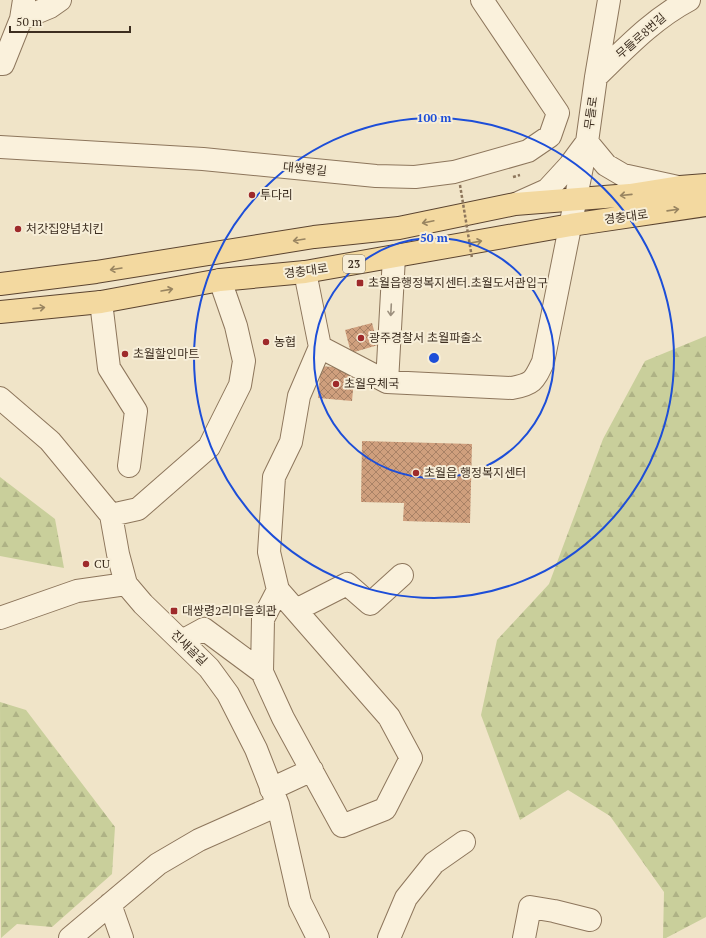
<svg xmlns="http://www.w3.org/2000/svg" width="706" height="938" font-family="'PT Serif','Noto Sans KR',serif">
  <style>
    .forest { fill: url(#forest-firs) }
    .building { fill: url(#building-cross-hatch) }
    .lines { fill: none; stroke-linecap: round; stroke-linejoin: round }
    .minor-casing { stroke: #8d765c; stroke-width: 24 }
    .major-casing { stroke: #5b4430; stroke-width: 24 }
    .path { stroke: #8d765c; stroke-width: 2.5; stroke-dasharray: 3 2; stroke-linecap: butt }
    .minor { stroke: #faf1dc; stroke-width: 22 }
    .major { stroke: #f3d9a0; stroke-width: 22 }
    .path-bridge { stroke: #8d765c; stroke-width: 2.5; stroke-dasharray: 3 2; stroke-linecap: butt }
    .oneway { stroke: #988460 }
    .oneway2 { stroke: #9c907e }
    .ring { fill: none; stroke: #1d4ed8; stroke-width: 2 }
    .poi-dot { fill: #9e2a2b; stroke: #f7eed8; stroke-width: 1.5 }
    .labels { text-anchor: middle; stroke-width: 4; stroke-linejoin: round; paint-order: stroke }
    .shield { fill: #f7eed8; stroke: #756857; stroke-width: 1 }
    .shield-label { font-size: 11px; font-weight: bold; fill: #3d2e20 }
    .street-label { font-size: 12px; fill: #3d2e20; stroke: #f7eed8 }
    .poi-label { font-size: 12px; fill: #3d2e20; stroke: #f7eed8; text-anchor: start }
    .centre { fill: #1d4ed8; stroke: #f7eed8; stroke-width: 2 }
    .ring-label { font-size: 12px; text-anchor: middle; font-weight: bold; fill: #1d4ed8; stroke: #f7eed8; stroke-width: 4; stroke-linejoin: round; paint-order: stroke }
  </style>
  <defs>
    <pattern id="forest-firs" width="22" height="20" patternUnits="userSpaceOnUse"><rect width="22" height="20" fill="#c9cf9b"/><path d="M5 1l3.5 6h-7zM16 11l3.5 6h-7z" fill="#aeb285"/></pattern>
    <pattern id="building-cross-hatch" width="8" height="8" patternUnits="userSpaceOnUse"><rect width="8" height="8" fill="#cf9f7d"/><path d="M0 0l8 8M0 8l8-8" fill="none" stroke="#a98266"/></pattern>
  </defs>
  <rect width="100%" height="100%" fill="#f0e4c8"/>
  <path class="forest" d="M706 336V917L666 938H663L664 892 610 816 568 790 520 820 481 715 497 640 549 584 603 439 645 361Z
    M0 477 55 519 64 568 0 556Z
    M0 702 26 710 115 827 112 874 52 927 17 924 1 938Z"/>
  <path class="building" d="M372 323 378 345 351 353 345 330Z
    M321 366 355 369 352 401 318 398Z
    M362 441 472 444 470 523 403 521 404 503 361 502Z"/>
  <g class="lines">
    <g class="minor-casing">
      <path id="minor" d="M21 19 50 7 60 0
        M0 64H3L21 19 24 0
        M596 77C625 49 653 19 689 0
        M0 147 203 159 376 176 415 177 454 172 528 151 550 136 558 113 482 0
        M518 203 547 190 570 165 587 142 606 165 623 175 678 187
        M394 257 387 382 512 388C533 384 534 381 543 362L587 142 596 77 609 0
        M101 302 109 368 136 411 129 466
        M320 347 387 382
        M0 398 50 441 111 515 118 554 126 584 143 604 209 668 228 694 256 749 278 805 300 902 318 938
        M111 515 138 509 209 447 240 385 244 361 236 326 220 280
        M278 590 263 619 262 672 283 718 342 826 385 809 411 758 389 717 278 590 269 552 274 477 291 442 299 396 320 347 305 272
        M296 610 347 584 370 604 402 575
        M0 618 77 591 126 584
        M182 641 204 629 262 672
        M271 789 312 770
        M110 904 122 938
        M70 938 158 864 199 840 278 805
        M389 938 406 898 434 863 464 842
        M524 938 530 907 554 911 590 920"/>
    </g>
    <g class="major-casing">
      <path id="major" d="M0 284 96 272 314 237 399 228 515 204 630 195 680 187 706 185
        M0 312 101 302 220 280 305 272 571 225 706 205"/>
    </g>
    <path class="path" d="M513 177 520 175"/>
    <use href="#minor" class="minor"/>
    <use href="#major" class="major"/>
    <path class="path-bridge" d="M460 185 472 258"/>
  </g>
  <defs><path id="oneway-shaft" d="M-6 0H5M1.5-3L5.5 0L1.5 3" fill="none" stroke-width="1.6" stroke-linecap="round" stroke-linejoin="round"/></defs>
  <g class="oneway">
    <use href="#oneway-shaft" transform="translate(626 195) rotate(174)"/>
    <use href="#oneway-shaft" transform="translate(673 210) rotate(-8)"/>
    <use href="#oneway-shaft" transform="translate(428 222) rotate(168)"/>
    <use href="#oneway-shaft" transform="translate(299 240) rotate(171)"/>
    <use href="#oneway-shaft" transform="translate(476 242) rotate(-10)"/>
    <use href="#oneway-shaft" transform="translate(116 269) rotate(171)"/>
    <use href="#oneway-shaft" transform="translate(167 290) rotate(-10)"/>
    <use href="#oneway-shaft" transform="translate(39 308) rotate(-6)"/>
  </g>
  <use class="oneway2" href="#oneway-shaft" transform="translate(391 310) rotate(93)"/>
  <g class="ring">
    <circle cx="434" cy="358" r="120"/>
    <circle cx="434" cy="358" r="240"/>
  </g>
  <g class="poi-dot">
    <circle cx="252" cy="195" r="4"/>
    <circle cx="18" cy="229" r="4"/>
    <rect x="356" y="279" width="8" height="8" rx="2"/>
    <circle cx="361" cy="338" r="4"/>
    <circle cx="266" cy="342" r="4"/>
    <circle cx="125" cy="354" r="4"/>
    <circle cx="336" cy="384" r="4"/>
    <circle cx="416" cy="473" r="4"/>
    <circle cx="86" cy="564" r="4"/>
    <rect x="170" y="607" width="8" height="8" rx="2"/>
  </g>
  <g class="labels">
    <rect class="shield" x="343" y="255" width="22" height="18" rx="3"/>
    <g class="shield-label">
      <text x="354" y="268">23</text>
    </g>
    <g class="street-label">
      <text transform="translate(641 36) rotate(-41)" y="4">무들로8번길</text>
      <text transform="translate(591 113) rotate(-82)" y="4">무들로</text>
      <text transform="translate(305 169) rotate(6)" y="4">대쌍령길</text>
      <text transform="translate(626 217) rotate(-8)" y="4">경충대로</text>
      <text transform="translate(306 271) rotate(-8)" y="4">경충대로</text>
      <text transform="translate(189 648) rotate(44)" y="4">진새골길</text>
    </g>
    <g class="poi-label">
      <text x="260" y="199">투다리</text>
      <text x="26" y="233">처갓집양념치킨</text>
      <text x="368" y="287">초월읍행정복지센터.초월도서관입구</text>
      <text x="369" y="342">광주경찰서 초월파출소</text>
      <text x="274" y="346">농협</text>
      <text x="133" y="358">초월할인마트</text>
      <text x="344" y="388">초월우체국</text>
      <text x="424" y="477">초월읍 행정복지센터</text>
      <text x="94" y="568">CU</text>
      <text x="182" y="615">대쌍령2리마을회관</text>
    </g>
  </g>
  <circle cx="434" cy="358" r="6" class="centre"/>
  <g class="ring-label">
    <text x="434" y="122">100 m</text>
    <text x="434" y="242">50 m</text>
  </g>
  <path d="M10 26v6h120v-6" fill="none" stroke="#3d2e20" stroke-width="2"/>
  <text x="16" y="26" font-size="12" fill="#3d2e20" stroke="#f7eed8" stroke-width="3" paint-order="stroke">50 m</text>
</svg>
